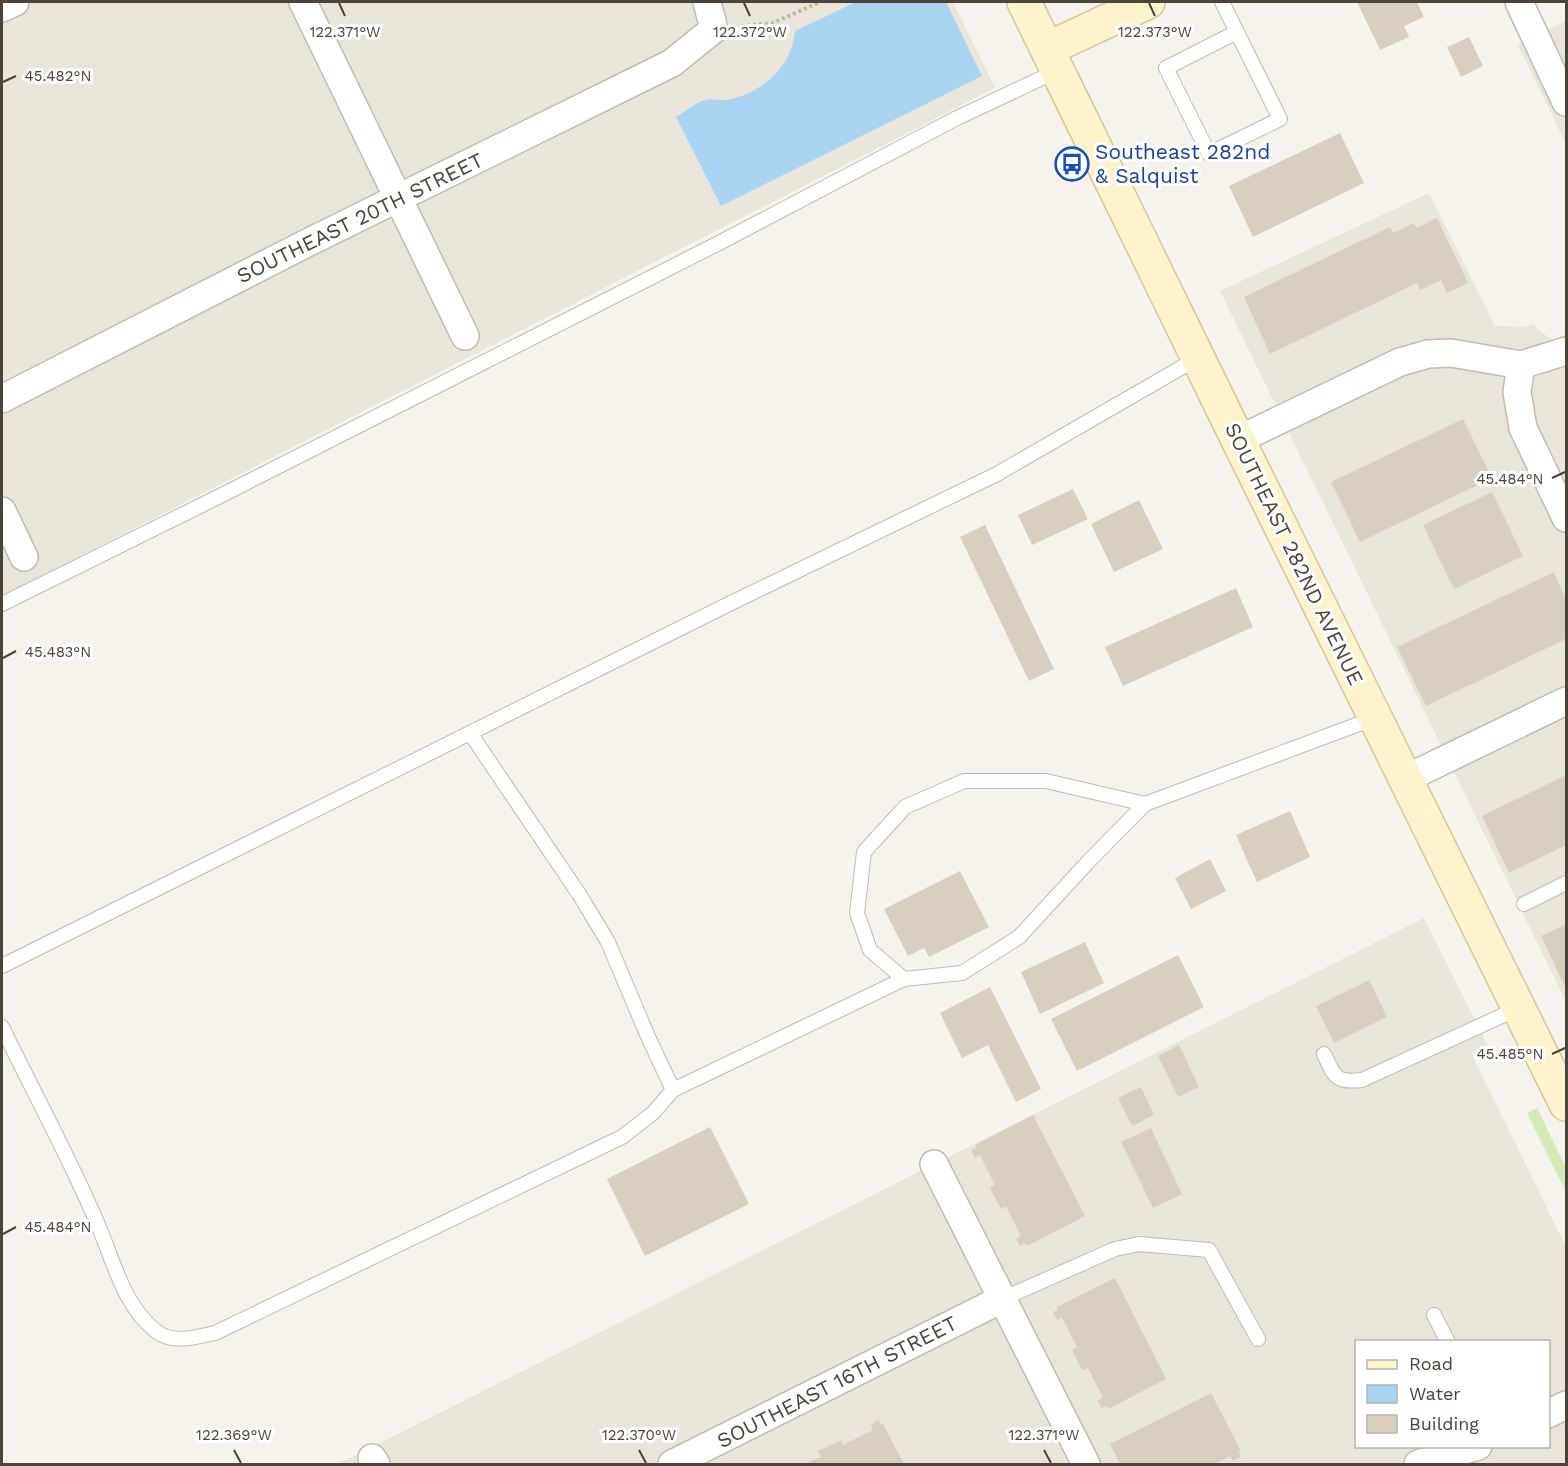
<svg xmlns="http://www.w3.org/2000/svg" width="1568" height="1466" font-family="'Work Sans',sans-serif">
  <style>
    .residential { fill: #eae5da; fill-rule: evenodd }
    .green { fill: #d2eab5 }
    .water { fill: #a9d4f2 }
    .building { fill: #d8cfc1 }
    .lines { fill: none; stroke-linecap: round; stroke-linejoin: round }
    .lane-casing { stroke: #c2bbae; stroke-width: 16 }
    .street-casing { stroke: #c2bbae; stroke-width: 30 }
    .secondary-casing { stroke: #d6c79b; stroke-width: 36 }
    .path { stroke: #c4b79f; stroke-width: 4; stroke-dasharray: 3 3; stroke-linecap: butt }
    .lane { stroke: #fff; stroke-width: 14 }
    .street { stroke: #fff; stroke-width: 27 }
    .secondary { stroke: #fff3cd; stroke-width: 33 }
    .ticks { fill: none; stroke: #4b4439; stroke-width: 2 }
    .labels { text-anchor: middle; stroke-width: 6; stroke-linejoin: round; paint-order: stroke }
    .transit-label { font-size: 21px; fill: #164399; stroke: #fff; text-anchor: start }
    .street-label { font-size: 21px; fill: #4b4439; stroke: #fff }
    .ticks-label { font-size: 15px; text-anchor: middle; fill: #4b4439; stroke: #fff; stroke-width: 6; stroke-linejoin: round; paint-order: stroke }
  </style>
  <rect width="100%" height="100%" fill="#f6f3ec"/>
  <path class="residential" d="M2 2H953L995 88 2 596Z
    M1566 21V144L1518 45Z
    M1429 193 1495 326 1520 327 1533 325 1553 341 1566 334V1002L1220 291Z
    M1424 918 1487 1044 1471 1053 1566 1247V1464H338ZM1356 1342H1548V1446H1356Z"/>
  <path class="green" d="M1537 1108 1566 1168V1192L1527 1113Z"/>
  <path class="water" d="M856 2H946L982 76 721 206 676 117C685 112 695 103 705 100 712 98 720 101 728 100 762 93 792 67 795 31Z"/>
  <path class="building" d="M1357 2H1417L1424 17 1404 26 1409 37 1380 50Z
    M1469 37 1483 66 1461 77 1447 47Z
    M1340 133 1364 183 1253 237 1229 186Z
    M1437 218 1468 283 1447 293 1441 280 1420 290 1417 283 1270 354 1244 297 1390 227 1393 233 1414 223 1416 228Z
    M1463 419 1492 478 1360 542 1331 482Z
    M1073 489 1088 519 1032 545 1018 515Z
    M1492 492 1523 556 1454 589 1423 525Z
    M1139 500 1163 549 1114 572 1091 524Z
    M985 525 1054 669 1029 681 960 537Z
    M1554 572 1566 600V639L1426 706 1397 647Z
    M1236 588 1253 627 1123 686 1105 647Z
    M1566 775V845L1509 873 1482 816Z
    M1290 811 1310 857 1257 882 1236 835Z
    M1210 859 1226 891 1191 909 1175 878Z
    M960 871 989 927 929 957 924 948 908 956 884 909Z
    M1566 924V989L1541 936Z
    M1085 942 1104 983 1040 1014 1021 972Z
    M1178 955 1204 1007 1077 1071 1051 1019Z
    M1369 980 1387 1017 1334 1043 1316 1006Z
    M990 987 1041 1089 1016 1102 988 1045 962 1058 940 1013Z
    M1179 1045 1199 1087 1178 1097 1158 1056Z
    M1141 1087 1154 1115 1132 1126 1118 1098Z
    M1033 1115 1085 1216 1027 1246 1025 1243 1020 1246 1016 1239 1021 1236 1006 1206 1001 1209 995 1198 990 1188 995 1185 980 1155 975 1158 971 1150 976 1148 975 1145Z
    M710 1127 749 1204 645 1256 607 1179Z
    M1151 1128 1182 1194 1153 1208 1121 1142Z
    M1115 1278 1166 1379 1108 1409 1107 1406 1102 1408 1097 1401 1103 1398 1088 1368 1082 1370 1072 1350 1077 1347 1062 1317 1057 1320 1053 1312 1058 1310 1057 1307Z
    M1211 1393 1241 1451 1238 1452 1241 1457 1233 1461 1230 1456 1214 1464H1120L1110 1444Z
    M878 1420 881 1425 883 1424 904 1464H805L821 1457 818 1451 841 1440 843 1445 873 1430 871 1425Z"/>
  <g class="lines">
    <g class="lane-casing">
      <path id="lane" d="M1222 2 1280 119 1209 154 1166 68 1237 32
        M2 604 218 497 719 243 957 118 1057 71
        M470 733 579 894 608 942 649 1039 673 1090
        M1145 804 1046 781H964L905 807 864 852 857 913 870 950 904 979 962 973 1019 937 1088 862 1145 804 1375 718
        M1524 904 1566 883
        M2 966 729 604 997 474 1198 358
        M2 1027C33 1091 68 1155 96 1220 113 1258 122 1305 157 1332 174 1344 196 1337 215 1333L622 1137 653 1113 673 1090 904 979
        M1324 1054C1335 1077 1335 1083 1362 1080L1519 1008
        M1002 1299 1115 1249 1139 1244 1209 1250 1258 1339
        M1434 1315 1448 1342"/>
    </g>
    <g class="street-casing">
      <path id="street" d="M303 2 465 336
        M1519 2 1566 102
        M2 8 15 2
        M1521 365 1517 392 1523 428 1566 518
        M2 399 307 243 672 63 714 29 707 2
        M1238 440 1400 362 1428 354 1451 353 1521 365 1566 351
        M2 511 24 557
        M1405 779 1566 701
        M934 1164 1086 1464
        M1548 1414 1566 1405
        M372 1458 376 1464
        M672 1464 1002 1299
        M1418 1464 1478 1446"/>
    </g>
    <g class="secondary-casing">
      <path id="secondary" d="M1024 2 1238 440 1566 1104
        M1047 49 1148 2"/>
    </g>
    <path class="path" d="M741 26 773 23 820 2"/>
    <use href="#lane" class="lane"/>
    <use href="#street" class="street"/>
    <use href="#secondary" class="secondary"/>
  </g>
  <path class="ticks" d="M339 3 345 16M744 3 750 16M1149 3 1155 16M3 82 16 76M1552 478 1565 472M3 658 16 651M1552 1054 1565 1048M3 1234 16 1227M234 1450 241 1463M639 1450 646 1463M1044 1450 1051 1463"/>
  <defs>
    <g id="bus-ring" transform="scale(1.725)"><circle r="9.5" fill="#fff" stroke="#1a4fb4" stroke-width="1.5"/><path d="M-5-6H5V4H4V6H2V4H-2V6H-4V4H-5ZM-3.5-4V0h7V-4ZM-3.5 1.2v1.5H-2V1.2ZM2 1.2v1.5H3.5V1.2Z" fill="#1a4fb4"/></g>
  </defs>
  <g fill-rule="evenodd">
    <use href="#bus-ring" x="1072" y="164"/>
  </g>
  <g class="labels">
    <g class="transit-label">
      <text x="1095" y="159">Southeast 282nd<tspan x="1095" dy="24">&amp; Salquist</tspan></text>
    </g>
    <g class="street-label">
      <text transform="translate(360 218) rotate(-26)" y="7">SOUTHEAST 20TH STREET</text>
      <text transform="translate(1294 554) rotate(64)" y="7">SOUTHEAST 282ND AVENUE</text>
      <text transform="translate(837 1382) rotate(-27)" y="7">SOUTHEAST 16TH STREET</text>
    </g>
  </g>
  <g class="ticks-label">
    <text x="345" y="37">122.371°W</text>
    <text x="750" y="37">122.372°W</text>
    <text x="1155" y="37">122.373°W</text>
    <text x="58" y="81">45.482°N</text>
    <text x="1510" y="484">45.484°N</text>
    <text x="58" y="657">45.483°N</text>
    <text x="1510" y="1059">45.485°N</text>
    <text x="58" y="1232">45.484°N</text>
    <text x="234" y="1440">122.369°W</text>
    <text x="639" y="1440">122.370°W</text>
    <text x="1044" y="1440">122.371°W</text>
  </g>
  <rect width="1568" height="1466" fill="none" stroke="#4b4439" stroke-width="6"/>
  <rect x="1355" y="1340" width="195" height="108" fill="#ffffff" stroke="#b7b4b0" stroke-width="1.5"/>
  <rect x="1367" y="1360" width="30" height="9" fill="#fff3cd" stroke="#b7b4b0" stroke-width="1.5"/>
  <text x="1409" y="1370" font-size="18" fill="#4b4439">Road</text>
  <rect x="1367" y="1385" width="30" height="18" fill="#a9d4f2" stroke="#b7b4b0" stroke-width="1.5"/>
  <text x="1409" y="1400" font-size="18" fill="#4b4439">Water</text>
  <rect x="1367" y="1415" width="30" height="18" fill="#d8cfc1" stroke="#b7b4b0" stroke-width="1.5"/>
  <text x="1409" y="1430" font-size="18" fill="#4b4439">Building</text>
</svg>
